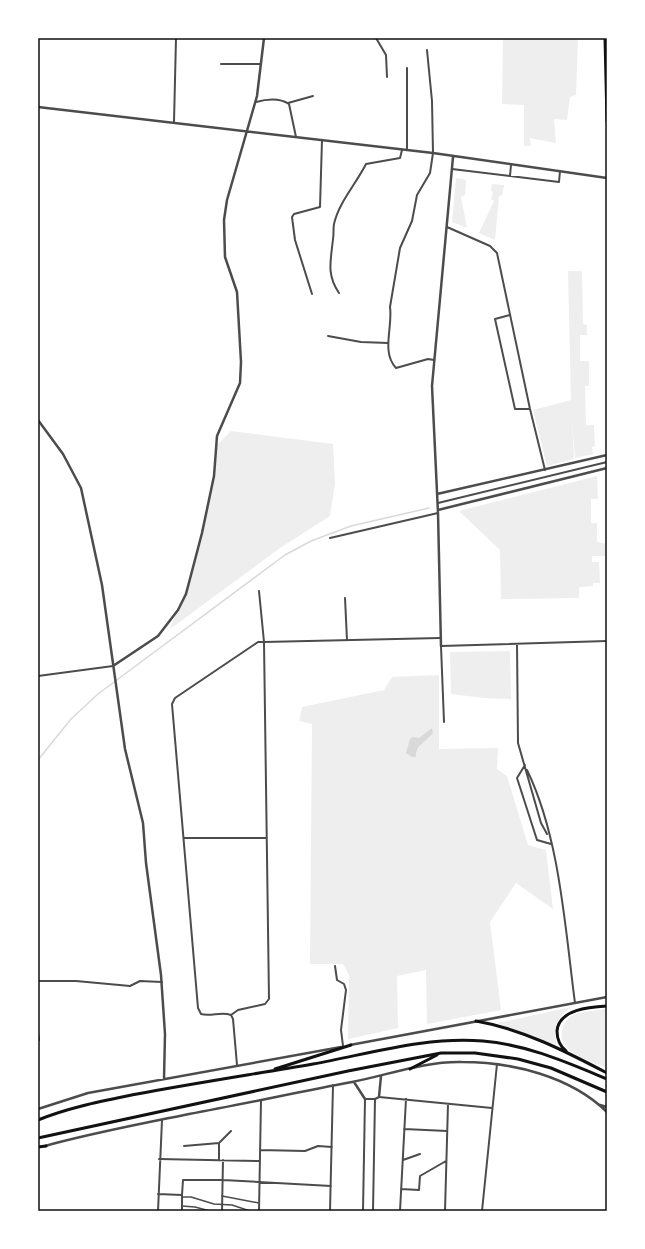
<svg xmlns="http://www.w3.org/2000/svg" width="645" height="1249" font-family="'Roboto Condensed',sans-serif">
  <style>
    .green { fill: #eee }
    .water { fill: #d9d9d9 }
    .lines { fill: none; stroke-linecap: round; stroke-linejoin: round }
    .stream { stroke: #d9d9d9; stroke-width: 1.5 }
    .pedestrian { stroke: #4c4c4c; stroke-width: 1.5 }
    .minor { stroke: #4c4c4c; stroke-width: 2 }
    .tertiary { stroke: #4c4c4c; stroke-width: 2.5 }
    .secondary { stroke: #111; stroke-width: 3 }
    .primary { stroke: #111; stroke-width: 3 }
    .neatline { fill: none; stroke: #111; stroke-width: 1.5 }
  </style>
  <rect width="100%" height="100%" fill="#fff"/>
  <path class="green" d="M503 38 578 39 576 95 570 97 567 120 554 119 556 143 530 138 531 146H524V105L502 104Z
    M456 178 466 180 465 195 461 197 467 228 452 222Z
    M492 184 504 185 502 195 499 196 495 240 479 233 494 201 491 199 493 193 491 190Z
    M568 271H582L583 324 587 325V335H580V361H589V386H585L586 425H594L595 446 592 447 593 454 575 458 572 419 574 459 547 466 533 410 571 400Z
    M231 431 333 444 335 484 330 516 280 548 170 629 191 575 214 476 216 446Z
    M597 476 598 499H591V523H597V542L607 544V556H592V562H599L600 583H593V586L579 587V598L501 599 500 550 459 511Z
    M510 651 511 699 484 698 451 694 450 652Z
    M439 675V749L498 748 497 769 507 776 528 845 546 850 553 909 516 883 490 922 501 1010 427 1024 426 970 397 976 398 1028 348 1039 349 975 343 964H310L312 724 299 721 302 707 384 690 392 677Z
    M572 1007C557 1016 552 1028 557 1045L497 1023Z
    M604 1009H607V1068C596 1064 573 1056 566 1047 557 1038 563 1020 573 1015 582 1011 595 1011 604 1009Z"/>
  <path class="water" d="M432 728 433 733C426 742 415 745 416 757H412L406 753 410 739 413 737 419 738Z"/>
  <g class="lines">
    <path class="stream" d="M38 760 71 719 98 694 285 555 311 541 351 526 429 508"/>
    <path class="pedestrian" d="M222 1196 259 1203
      M182 1197H191L214 1204 232 1205 250 1211
      M182 1206 195 1207 210 1211"/>
    <path class="minor" d="M376 38 386 55 387 77
      M427 50 432 101 433 153 430 173 417 195 412 221 400 248 390 307C393 327 381 352 396 368L428 359 434 360
      M221 64H261
      M256 102C267 99 280 98 289 104L296 137
      M288 103 313 96
      M174 122 176 38
      M407 150V68
      M452 169 559 182 560 171
      M510 176 511 165
      M447 227 490 246 497 253 530 409 545 470
      M339 293C326 274 331 260 333 239 334 234 333 229 334 224 339 202 356 184 366 164L400 158 402 150
      M312 294 295 240 292 217 294 214 320 207 322 140
      M510 315 495 319 515 409H530
      M328 336 361 342 388 343
      M438 503 607 462
      M330 538 438 513
      M259 591 264 642 269 999 265 1004 238 1010 231 1015C221 1011 211 1017 201 1014L198 1008 172 704 175 698 258 642H264L440 638
      M345 598 347 640
      M517 644 518 743 541 823 547 834
      M38 676 113 666
      M444 722 441 646 607 641
      M525 765 517 778 537 840 551 844
      M527 770C560 838 565 928 575 1003
      M184 838H266
      M335 966 337 980 344 984 346 990 341 1030 343 1046
      M38 981H76L130 986 140 981 162 982
      M231 1015 233 1019 237 1065
      M38 1032 39 1040
      M379 1097 492 1108
      M404 1129 447 1131
      M184 1146 219 1143
      M260 1150 305 1151 318 1146 332 1147
      M159 1159 260 1161
      M219 1160V1143L231 1131
      M403 1160 420 1154
      M401 1189 419 1190 420 1176 446 1161
      M158 1194 182 1195 183 1180H223L331 1186
      M158 1211 162 1120
      M182 1211V1195
      M222 1211 223 1160
      M259 1211 261 1100
      M330 1211 333 1085
      M363 1211 365 1099H375L373 1211
      M400 1211 406 1099
      M445 1211 448 1104
      M482 1211 497 1064"/>
    <path class="tertiary" d="M38 107 433 153 607 178
      M38 420 63 454 81 488 102 585 125 749 143 823 146 863 161 975 165 1034 164 1079
      M437 494 607 455
      M438 510 607 468
      M441 646 438 513 432 386 453 157
      M113 666 158 636 178 610 186 594 202 533 214 476 217 436 240 383 241 362 237 292 225 257 224 220 227 200 257 96 264 38
      M350 1045 607 997
      M354 1082 365 1099
      M375 1099 379 1097 381 1076
      M600 1105 607 1107
      M38 1109 88 1093 341 1047
      M45 1146C92 1133 141 1124 189 1114 244 1104 298 1092 352 1082 388 1075 425 1061 462 1062 512 1062 570 1076 607 1112"/>
    <path class="secondary" d="M605 38 607 121"/>
    <path class="primary" d="M476 1021C522 1029 565 1051 607 1073
      M566 1051C560 1046 557 1039 557 1031 559 1009 590 1007 607 1006
      M275 1069 351 1045
      M410 1069 437 1055
      M38 1120C70 1107 103 1101 137 1094 196 1083 255 1074 313 1064 369 1054 426 1036 483 1041 528 1045 566 1062 607 1079
      M38 1138 348 1071 441 1053H475L518 1059 551 1068 607 1092
      M38 1147 46 1146"/>
  </g>
  <rect width="645" height="1249" fill="none" stroke="#ffffff" stroke-width="78"/>
  <rect x="39" y="39" width="567" height="1171" class="neatline"/>
</svg>
